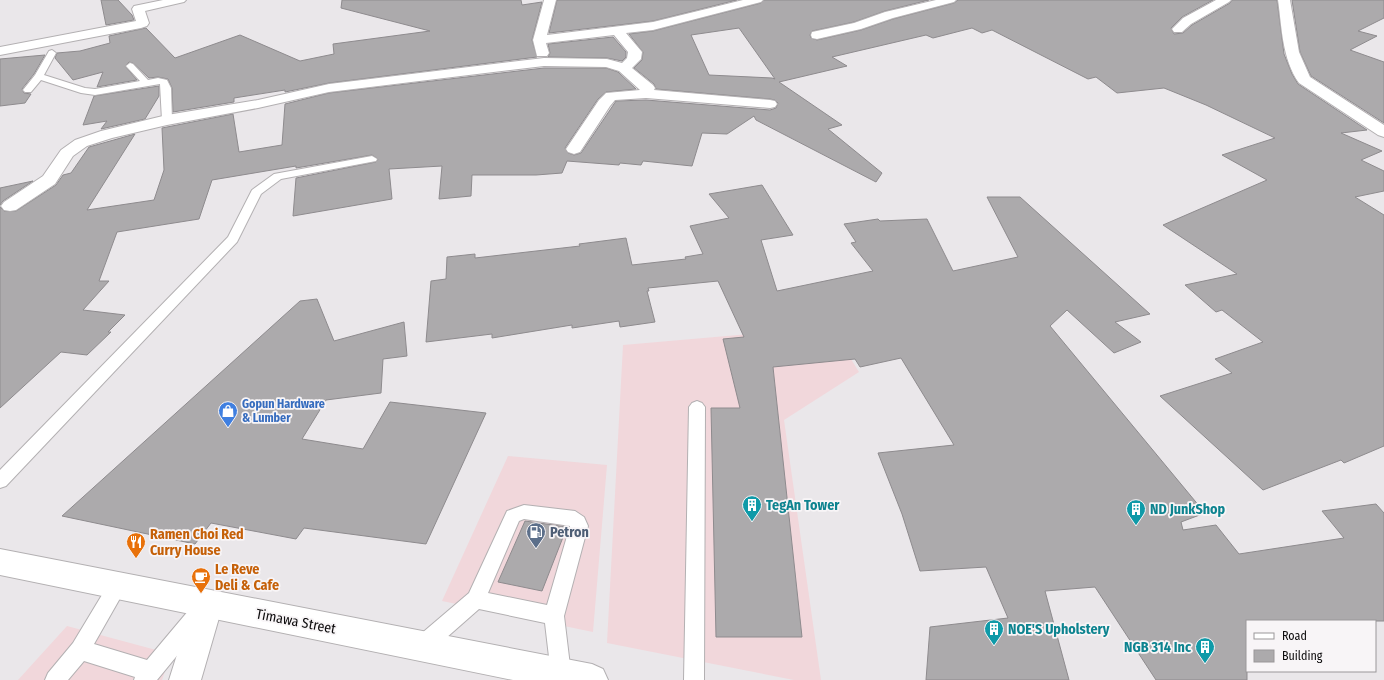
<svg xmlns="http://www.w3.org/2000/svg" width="1384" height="680" font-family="'Fira Sans Condensed',sans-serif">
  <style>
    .commercial { fill: #f1d7db }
    .building { fill: #acaaac; stroke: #8e8b8e; fill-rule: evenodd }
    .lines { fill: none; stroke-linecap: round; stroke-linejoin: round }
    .lane-casing { stroke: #b3b0b2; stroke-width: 2 }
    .street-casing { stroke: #b3b0b2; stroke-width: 2 }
    .secondary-casing { stroke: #b3b0b2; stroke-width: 2 }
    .lane { fill: #fff; fill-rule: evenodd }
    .street { fill: #fff; fill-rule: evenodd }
    .secondary { fill: #fff; fill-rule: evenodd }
    .labels { text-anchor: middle; stroke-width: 3.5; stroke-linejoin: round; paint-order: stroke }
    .shop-label { font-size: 12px; font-weight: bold; fill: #366cbe; stroke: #f8f5f7; text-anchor: start }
    .near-culture-label { font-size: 14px; font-weight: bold; fill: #0d838f; stroke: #f8f5f7; text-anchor: start }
    .near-service-label { font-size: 14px; font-weight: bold; fill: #4e5e75; stroke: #f8f5f7; text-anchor: start }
    .near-food-label { font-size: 14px; font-weight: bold; fill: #c56008; stroke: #f8f5f7; text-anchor: start }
    .near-street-label { font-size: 14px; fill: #0c0b0c; stroke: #f8f5f7 }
  </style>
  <rect width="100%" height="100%" fill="#eae7ea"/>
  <path class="commercial" d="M831 327 859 372 784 420 821 680H794L607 643 623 345Z
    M508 456 607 465 593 632 442 601Z
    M67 626 171 654 162 680H18Z"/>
  <path class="building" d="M101 0H118L132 15 134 20 106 25Z
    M342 0H521L522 5 542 2 532 40 537 57 329 83 285 92V90L234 98V102L173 112 172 88 168 79 158 77 149 78 133 63 129 62 125 66 137 80 97 87 103 72 73 80 55 58 57 53 80 51 110 43 109 36 146 28 175 58 240 35 300 61 334 54 333 44 430 31 341 8Z
    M557 0H737L653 21 549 33Z
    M764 0H929L885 11 854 22 812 31 810 35 811 38 817 40 861 30 893 19 954 3 958 0H1213L1182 17 1171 28 1174 34 1183 33 1192 25 1230 3 1232 0H1277L1284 54 1292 74 1298 84 1367 130 1341 133 1382 151 1361 160 1384 171V191L1355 197 1384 215V446L1344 463 1341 460 1263 490 1160 396 1232 373 1215 359 1263 342 1222 310 1216 312 1185 285 1237 274 1163 225 1267 180 1222 155 1275 138 1206 105 1164 88 1117 93 1096 77 1088 79 992 30 982 33 972 28 933 38 926 35 832 57 847 66 779 82 842 125 828 129 882 173 876 182 756 120 754 116 727 134 702 133 692 166 643 161 641 165 620 163 619 165 567 161 562 173 536 175H472L471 196 439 199 442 166 389 169 392 199 293 216 296 178 376 162 378 159 372 155 296 168V166L212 180 199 219 117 232 99 281H109L83 310 125 315 108 332H111L87 355 61 352 0 408V207L4 211H16L56 185 63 175 71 173 89 147 135 134 87 210 154 200 164 170 162 128 233 114 239 152 282 145 285 104 329 93 544 68H606L618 72 636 89 606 92 598 99 565 148 568 153 574 155 581 153 616 101 646 100 770 110 776 108 778 103 775 100 770 99 656 89 654 84 634 68 642 60 643 52 629 34 653 31 761 3ZM739 28 775 79 772 78 709 75 691 35Z
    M1292 0H1384V18L1358 31 1377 36 1350 50 1384 62V123L1311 76 1300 52Z
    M613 37 626 52V57L622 61 607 58 548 57 550 53 548 44Z
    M45 55 34 74 22 89 24 93 31 94 25 103 0 106V59Z
    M159 86V96L145 119 101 129 107 121 83 125 94 96Z
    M33 181 3 201 0 205V188Z
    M762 185 793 235 761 240 777 291 873 271 851 243 856 242 844 224 878 219 880 221 927 219 953 271 1018 257 987 197H1020L1150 314 1115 322 1141 342 1114 353 1067 310 1050 326 1205 513 1181 522 1183 530 1216 525 1239 554 1344 538 1322 511 1376 504 1384 513V621H1247V680H1156L1095 587 1045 591 1069 680H926L930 627 1008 618 986 567 920 571 902 514 878 453 954 445 901 358 860 367 855 359 773 367 802 637H716L711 408H740L723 339 744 337 718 281 648 288 649 291H647L655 322 620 327 619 321 572 328V325L492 338V334L426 342 431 281 446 279 447 257 475 254V258L580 246 579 244 626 238 632 265 686 259 685 257 703 254 690 226 729 218 709 194Z
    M317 299 334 341 404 322 407 356 383 359 381 393 326 400 302 439 363 449 390 402 486 413 426 544 304 528 296 539 211 523 195 544 62 516 300 301Z
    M525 521 567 527 542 591 498 582Z"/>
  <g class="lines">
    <g class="lane-casing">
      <path id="lane" d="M52 50 56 53 44 75 85 88 95 89 140 81 126 66 130 63 133 64 148 80 158 78 167 80 171 88 172 120 167 123 162 120 160 84 95 95 81 93 41 80 31 92H25L23 90 35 75 49 51Z
        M372 156 377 159 376 161 281 179 261 194 237 242 6 486 0 488V470L228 237 252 190 274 174Z
        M697 401 702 403 705 407 704 680H684L689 407 692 403Z
        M524 505 575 511 584 517 588 526 564 616 571 674 569 680H553L551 674 545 623 479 609 429 653 422 656 415 653 412 646 415 639 469 593 507 511ZM524 519 570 526 547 605 488 593 519 521Z
        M118 577 125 580 127 586 94 644 147 660 189 610 196 608 203 610 206 617 203 624 157 680H134L135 677 84 661 68 680H45L48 673 73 643 111 580Z"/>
    </g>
    <g class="street-casing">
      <path id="street" d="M163 0H186L184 2 145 11 149 23 147 26 141 28 0 55V47L136 21 132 9 134 6Z
        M544 0H556L547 35 653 22 743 0H763L761 2 653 30 626 33 642 52 641 59 632 68 653 85 655 88 654 90 770 100 775 101 777 104 775 107 770 108 646 98 615 100 610 106 580 152 574 154 568 152 566 149 599 100 606 93 640 90 619 71 606 67 544 66 329 92 258 108 167 125 112 138 87 146 73 156 55 184 16 210 10 211 4 210 1 206 4 202 43 176 61 150 75 140 101 131 167 115 258 100 329 84 544 58 607 59 622 63 627 58 628 52 614 35 546 43 549 53 547 56H537L533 40Z
        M936 0H956L954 2 893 18 861 29 817 39 812 38 811 35 812 32 854 23 885 12Z
        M1216 0H1231L1229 2 1191 24 1182 32H1174L1172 29 1183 18Z
        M1278 0H1290L1299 52 1310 77 1384 125V137L1378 135 1299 83C1282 59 1282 28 1278 0Z
        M208 590 219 594 223 604 201 680H169L193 604 197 594Z"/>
    </g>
    <g class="secondary-casing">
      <path id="secondary" d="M0 549 592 664 603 669 608 680H513L0 575Z"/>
    </g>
    <use href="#lane" class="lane"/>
    <use href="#street" class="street"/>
    <use href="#secondary" class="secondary"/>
  </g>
  <defs>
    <g id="shop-pin" transform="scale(1)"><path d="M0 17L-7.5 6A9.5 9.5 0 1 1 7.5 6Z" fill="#3f7fe0" stroke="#f8f5f7"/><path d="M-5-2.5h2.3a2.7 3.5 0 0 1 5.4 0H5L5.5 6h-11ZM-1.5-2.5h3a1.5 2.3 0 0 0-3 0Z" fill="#fff"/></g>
    <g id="building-pin" transform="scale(1)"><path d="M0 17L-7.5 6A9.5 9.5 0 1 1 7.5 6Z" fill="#0f9aa8" stroke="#f8f5f7"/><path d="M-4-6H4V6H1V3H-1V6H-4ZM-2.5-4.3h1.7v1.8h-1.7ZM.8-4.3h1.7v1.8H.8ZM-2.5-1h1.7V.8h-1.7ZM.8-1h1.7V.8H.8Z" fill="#fff"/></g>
    <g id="fuel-pin" transform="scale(1)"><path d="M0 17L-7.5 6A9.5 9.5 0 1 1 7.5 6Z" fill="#5c6f8a" stroke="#f8f5f7"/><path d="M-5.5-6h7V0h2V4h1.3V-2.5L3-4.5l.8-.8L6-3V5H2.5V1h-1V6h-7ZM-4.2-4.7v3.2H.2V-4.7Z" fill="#fff"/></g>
    <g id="restaurant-pin" transform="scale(1)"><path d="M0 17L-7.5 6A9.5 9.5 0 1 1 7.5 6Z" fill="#e8710a" stroke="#f8f5f7"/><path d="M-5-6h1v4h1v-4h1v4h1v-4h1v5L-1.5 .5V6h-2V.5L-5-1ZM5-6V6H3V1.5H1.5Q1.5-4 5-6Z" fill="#fff"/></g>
    <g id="cafe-pin" transform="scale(1)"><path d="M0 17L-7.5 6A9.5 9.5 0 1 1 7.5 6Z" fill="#e8710a" stroke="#f8f5f7"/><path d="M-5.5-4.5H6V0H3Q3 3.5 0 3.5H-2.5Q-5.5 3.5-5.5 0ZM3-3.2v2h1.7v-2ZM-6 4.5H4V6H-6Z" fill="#fff"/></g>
  </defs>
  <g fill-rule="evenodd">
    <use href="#shop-pin" x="228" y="411"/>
    <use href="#building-pin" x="752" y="505"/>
    <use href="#building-pin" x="1136" y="509"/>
    <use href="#fuel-pin" x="536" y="532"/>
    <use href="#restaurant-pin" x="136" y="542"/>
    <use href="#cafe-pin" x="201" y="577"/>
    <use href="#building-pin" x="994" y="629"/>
    <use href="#building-pin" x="1205" y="647"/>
  </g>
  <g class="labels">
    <g class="shop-label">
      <text x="242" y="408">Gopun Hardware<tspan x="242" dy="14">&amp; Lumber</tspan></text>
    </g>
    <g class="near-culture-label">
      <text x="766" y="510">TegAn Tower</text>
      <text x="1150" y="514">ND JunkShop</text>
      <text x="1008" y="634">NOE'S Upholstery</text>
      <text x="1191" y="652" text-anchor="end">NGB 314 Inc</text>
    </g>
    <g class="near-service-label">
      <text x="550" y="537">Petron</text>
    </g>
    <g class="near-food-label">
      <text x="150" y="539">Ramen Choi Red<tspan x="150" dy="16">Curry House</tspan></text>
      <text x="215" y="574">Le Reve<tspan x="215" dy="16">Deli &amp; Cafe</tspan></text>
    </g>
    <g class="near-street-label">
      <text transform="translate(296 621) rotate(11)" y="5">Timawa Street</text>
    </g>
  </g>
  <rect x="1246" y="620" width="130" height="52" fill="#f8f5f7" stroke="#9a9799"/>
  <rect x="1254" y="633" width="20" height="6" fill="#ffffff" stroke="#9a9799"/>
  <text x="1282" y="640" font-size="12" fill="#0c0b0c">Road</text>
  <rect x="1254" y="650" width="20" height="12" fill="#acaaac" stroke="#9a9799"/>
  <text x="1282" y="660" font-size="12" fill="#0c0b0c">Building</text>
</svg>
